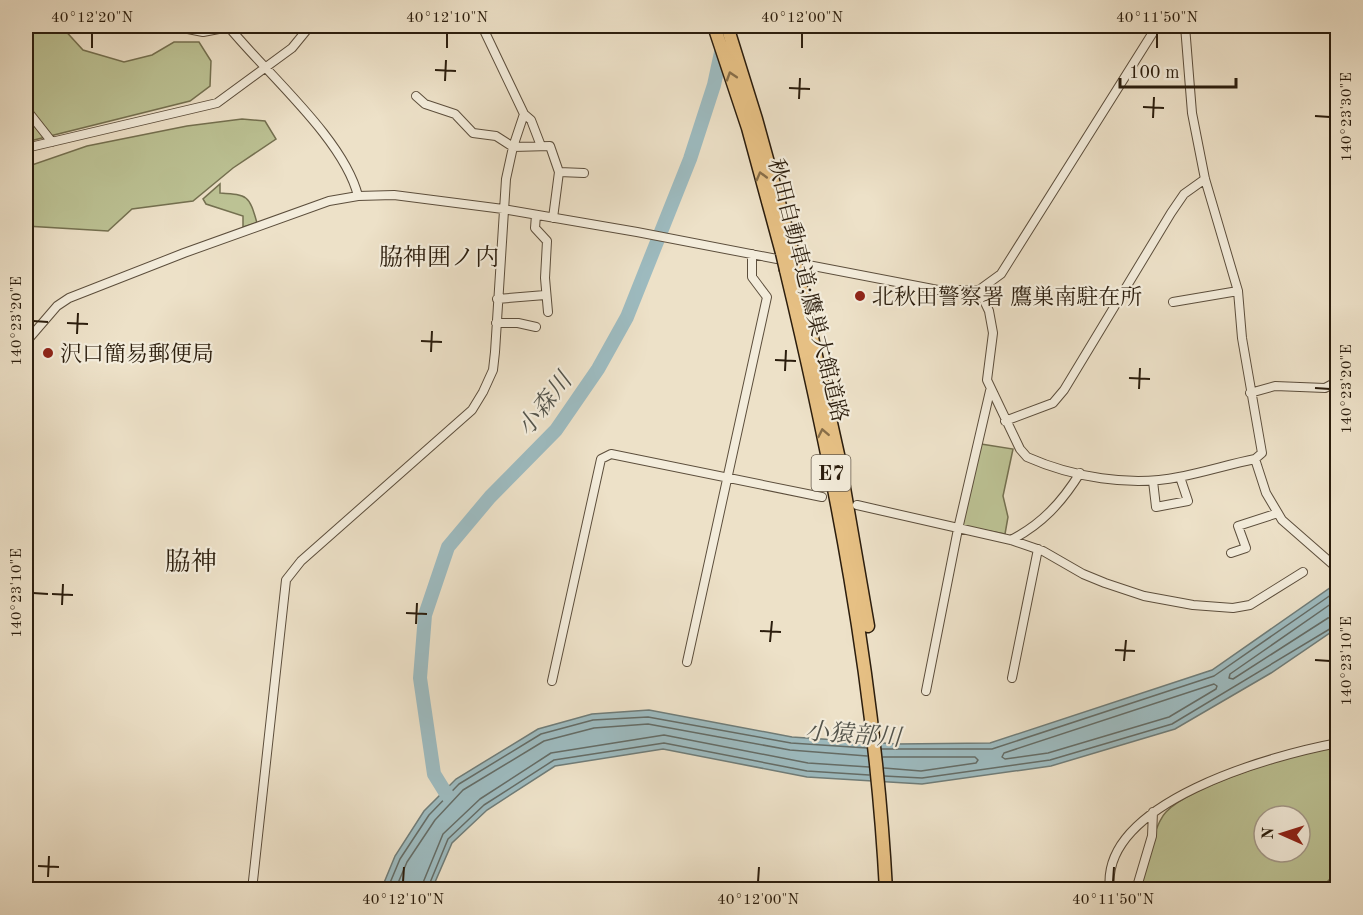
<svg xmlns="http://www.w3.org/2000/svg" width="1363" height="915" font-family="'Old Standard TT','Noto Serif JP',serif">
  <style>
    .green { fill: #bcc294; stroke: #747050; stroke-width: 1.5; fill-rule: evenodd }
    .water { fill: #9dbbc0; stroke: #6f7c78; stroke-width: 1.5 }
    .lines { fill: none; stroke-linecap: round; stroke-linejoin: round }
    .shore { stroke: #646c66; stroke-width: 1.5 }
    .river { stroke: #9dbbc0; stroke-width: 14 }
    .minor-casing { stroke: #5c4e3c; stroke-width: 10 }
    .highway-casing { stroke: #2b1d0d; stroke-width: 15 }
    .minor { stroke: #f3ecdb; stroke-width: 8 }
    .highway { stroke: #e6c084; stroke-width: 12 }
    .highway-bridge-casing { stroke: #2b1d0d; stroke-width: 15; stroke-linecap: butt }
    .highway-bridge { stroke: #e6c084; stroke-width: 12 }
    .oneway { stroke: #886e48 }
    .ticks { fill: none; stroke: #2b1d0d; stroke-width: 2 }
    .poi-dot { fill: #8f2418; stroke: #f3ecdb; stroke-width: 2 }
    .labels { text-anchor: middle; stroke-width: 4.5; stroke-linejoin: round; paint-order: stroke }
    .shield { fill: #f3ecdb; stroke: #675b4b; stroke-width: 1.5 }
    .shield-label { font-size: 21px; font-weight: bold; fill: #2b1d0d }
    .street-label { font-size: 22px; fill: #2b1d0d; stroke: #f3ecdb }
    .poi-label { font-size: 22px; fill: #2b1d0d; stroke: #f3ecdb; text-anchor: start }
    .neighbourhood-label { font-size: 24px; fill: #2b1d0d; stroke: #f3ecdb }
    .water-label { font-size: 24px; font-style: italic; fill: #53544c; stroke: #f3ecdb }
    .quarter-label { font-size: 26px; fill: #2b1d0d; stroke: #f3ecdb }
    .neatline { fill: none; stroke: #2b1d0d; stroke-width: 2 }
    .ticks-label { font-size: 15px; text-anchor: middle; fill: #2b1d0d }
  </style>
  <rect width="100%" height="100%" fill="#ede1c8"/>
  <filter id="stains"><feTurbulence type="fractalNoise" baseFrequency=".00333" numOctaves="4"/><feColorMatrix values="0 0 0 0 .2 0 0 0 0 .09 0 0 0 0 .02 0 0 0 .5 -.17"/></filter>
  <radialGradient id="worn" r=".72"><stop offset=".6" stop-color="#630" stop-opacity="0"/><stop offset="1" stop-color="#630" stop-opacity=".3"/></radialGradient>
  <path class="green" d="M31 26H61L83 50 124 62 152 55 174 42H199L211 61 210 86 190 101 26 142V29Z
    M242 119 265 121 276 139 233 168 193 201 132 209 108 231 26 226V167L87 146 187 126Z
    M220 184V193C248 195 249 195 257 223L243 227V216L206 204 203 199Z
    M981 444 1013 449 1003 496 1008 517 1005 534 962 526Z
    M1337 746V872L1320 889 1138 890C1144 871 1154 824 1166 812 1190 786 1301 751 1337 746ZM1264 816H1300V852H1264Z"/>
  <path class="water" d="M1337 583V628L1271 673 1175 729 1051 766 922 784 807 777 663 749 555 766 487 810 452 843 432 889 381 890 395 856 424 811 456 779 538 729 592 714 649 710 792 737 897 744 990 743 1212 670Z"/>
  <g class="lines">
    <path class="shore" d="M1338 599 1230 674 1229 678 1233 679 1328 618 1338 616
      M1214 684 1217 686 1216 689 1169 717 1048 753 1005 759 1002 757 1004 753Z
      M882 749H992L1214 676 1338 590
      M883 757H975L978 760 976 763 921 771 884 768
      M884 776 922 778 1050 760 1172 724 1338 624
      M387 890 400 859 429 815 459 784 541 734 593 720 648 717 791 743 867 748
      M395 890 407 862 435 820 463 790 544 741 594 728 648 724 790 750 867 756
      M420 890 443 834 480 799 551 753 664 735 808 763 869 767
      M427 890 448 839 484 805 554 760 664 743 807 771 869 775"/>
    <path class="river" d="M447 795 434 774 420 678 425 615 448 547 490 497 556 430 598 369 627 317 690 159 714 85 723 43"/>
    <g class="minor-casing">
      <path id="minor" d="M173 26 203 32 229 27
        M228 26C266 73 344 139 358 196
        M416 96 425 104 455 114 473 133 496 136 513 147 524 114 482 26
        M26 109 52 142
        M524 114 531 120 541 146
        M26 148 217 103 292 48 310 26
        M536 215 535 228 547 241 545 278 548 312
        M553 218 559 172
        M979 290 989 311 993 333 987 380 1020 449 1027 457C1072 477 1130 487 1179 477 1205 472 1230 464 1255 459L1262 453 1242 338 1238 291 1205 179 1192 113 1185 26
        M497 299 545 295
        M1173 302 1238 291
        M496 323H518L536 327
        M26 342 57 306 69 298 184 253 329 201 358 196 394 195 503 209 637 232 938 290H979L1001 274 1157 26
        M1250 393 1275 386 1325 388 1338 381
        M1005 421 1053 403 1064 390 1171 213 1184 194 1205 179
        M1255 459 1266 493 1282 520 1338 569
        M1153 481 1156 507 1188 501 1180 477
        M857 505 1011 540 1043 551 1083 574 1105 583 1144 596 1193 605 1233 608 1250 605 1303 572
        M1011 540C1042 524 1062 502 1080 473
        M1231 553 1246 548 1238 526 1278 513
        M687 662 767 297 752 277V254
        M1012 678 1038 549
        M552 681 601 459 611 454 822 497
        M926 691 958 529 990 391
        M252 890 286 580 301 561 472 410 483 392 493 370 495 352 506 179 513 147 550 146 559 172 584 173
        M1110 890C1099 802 1273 755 1338 743
        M1136 890 1152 836 1153 812"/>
    </g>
    <g class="highway-casing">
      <path id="highway" d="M714 26 748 128 782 253
        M727 26 756 119 793 253
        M786 270C835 474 875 680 886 890
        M797 270 839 459 868 626"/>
    </g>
    <use href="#minor" class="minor"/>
    <use href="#highway" class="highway"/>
    <g class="highway-bridge-casing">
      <path id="highway-bridge" d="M782 253 786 270
        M793 253 797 270"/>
    </g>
    <use href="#highway-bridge" class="highway-bridge"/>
  </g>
  <defs><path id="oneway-chevron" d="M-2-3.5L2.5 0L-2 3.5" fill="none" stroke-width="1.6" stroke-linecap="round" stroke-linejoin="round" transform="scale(1.5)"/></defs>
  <g class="oneway">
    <use href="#oneway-chevron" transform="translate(731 76) rotate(-108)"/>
    <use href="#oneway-chevron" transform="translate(761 176) rotate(-105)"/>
    <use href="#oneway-chevron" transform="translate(823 433) rotate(-101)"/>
  </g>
  <path class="ticks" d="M92 48V33M447 48V33M802 48V33M1157 48V33M435 70 456 71M445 81 446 60M789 88 810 89M799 99 800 78M1143 107 1164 108M1315 116 1330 117M1153 118 1154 97M33 321 48 322M67 323 88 324M77 334 78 313M421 341 442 342M431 352 432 331M775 360 796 361M785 371 786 350M1129 378 1150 379M1315 388 1330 389M1139 389 1140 368M33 593 48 594M52 594 73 595M62 605 63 584M406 613 427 614M416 624 417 603M760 631 781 632M770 642 772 621M1115 650 1135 651M1315 660 1330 661M1124 661 1126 640M38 866 59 867M48 877 49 856M403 882 404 867M758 882 759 867M1113 882 1114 867"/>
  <g class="poi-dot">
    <circle cx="860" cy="296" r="6"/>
    <circle cx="48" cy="353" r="6"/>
  </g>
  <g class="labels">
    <rect class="shield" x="811.5" y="455" width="39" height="36" rx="4.5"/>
    <g class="shield-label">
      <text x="831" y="480">E7</text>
    </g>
    <g class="street-label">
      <text transform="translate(809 290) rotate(76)" y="8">秋田自動車道;鷹巣大館道路</text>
    </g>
    <g class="poi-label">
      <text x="872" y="304">北秋田警察署 鷹巣南駐在所</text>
      <text x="60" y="361">沢口簡易郵便局</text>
    </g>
    <g class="neighbourhood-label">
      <text x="439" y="265">脇神囲ノ内</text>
    </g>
    <g class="water-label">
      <text transform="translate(544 404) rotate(-52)" y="8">小森川</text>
      <text transform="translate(853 734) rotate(4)" y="8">小猿部川</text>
    </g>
    <g class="quarter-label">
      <text x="191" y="570">脇神</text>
    </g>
  </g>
  <rect width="1363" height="915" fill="none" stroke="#ede1c8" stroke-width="66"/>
  <g transform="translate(1282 834) rotate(273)"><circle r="28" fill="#f3ecdb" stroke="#a39989" stroke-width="1.5"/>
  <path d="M0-4.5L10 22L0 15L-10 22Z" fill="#8f2418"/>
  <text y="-9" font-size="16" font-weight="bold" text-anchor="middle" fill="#2b1d0d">N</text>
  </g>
  <path d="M1120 78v9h116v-9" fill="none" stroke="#2b1d0d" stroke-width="3"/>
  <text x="1129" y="78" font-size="18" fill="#2b1d0d" stroke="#f3ecdb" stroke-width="4.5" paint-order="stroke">100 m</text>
  <rect x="33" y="33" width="1297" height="849" class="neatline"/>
  <g class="ticks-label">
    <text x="92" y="22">40°12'20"N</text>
    <text x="447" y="22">40°12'10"N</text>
    <text x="802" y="22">40°12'00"N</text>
    <text x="1157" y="22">40°11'50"N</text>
    <text transform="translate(1346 117) rotate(-90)" y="5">140°23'30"E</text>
    <text transform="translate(16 321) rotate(-90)" y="5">140°23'20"E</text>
    <text transform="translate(1346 389) rotate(-90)" y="5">140°23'20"E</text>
    <text transform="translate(16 593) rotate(-90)" y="5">140°23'10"E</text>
    <text transform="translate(1346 661) rotate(-90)" y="5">140°23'10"E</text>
    <text x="403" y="904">40°12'10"N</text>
    <text x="758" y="904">40°12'00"N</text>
    <text x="1113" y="904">40°11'50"N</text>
  </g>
  <rect width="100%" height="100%" filter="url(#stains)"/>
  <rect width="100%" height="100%" fill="url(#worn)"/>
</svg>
